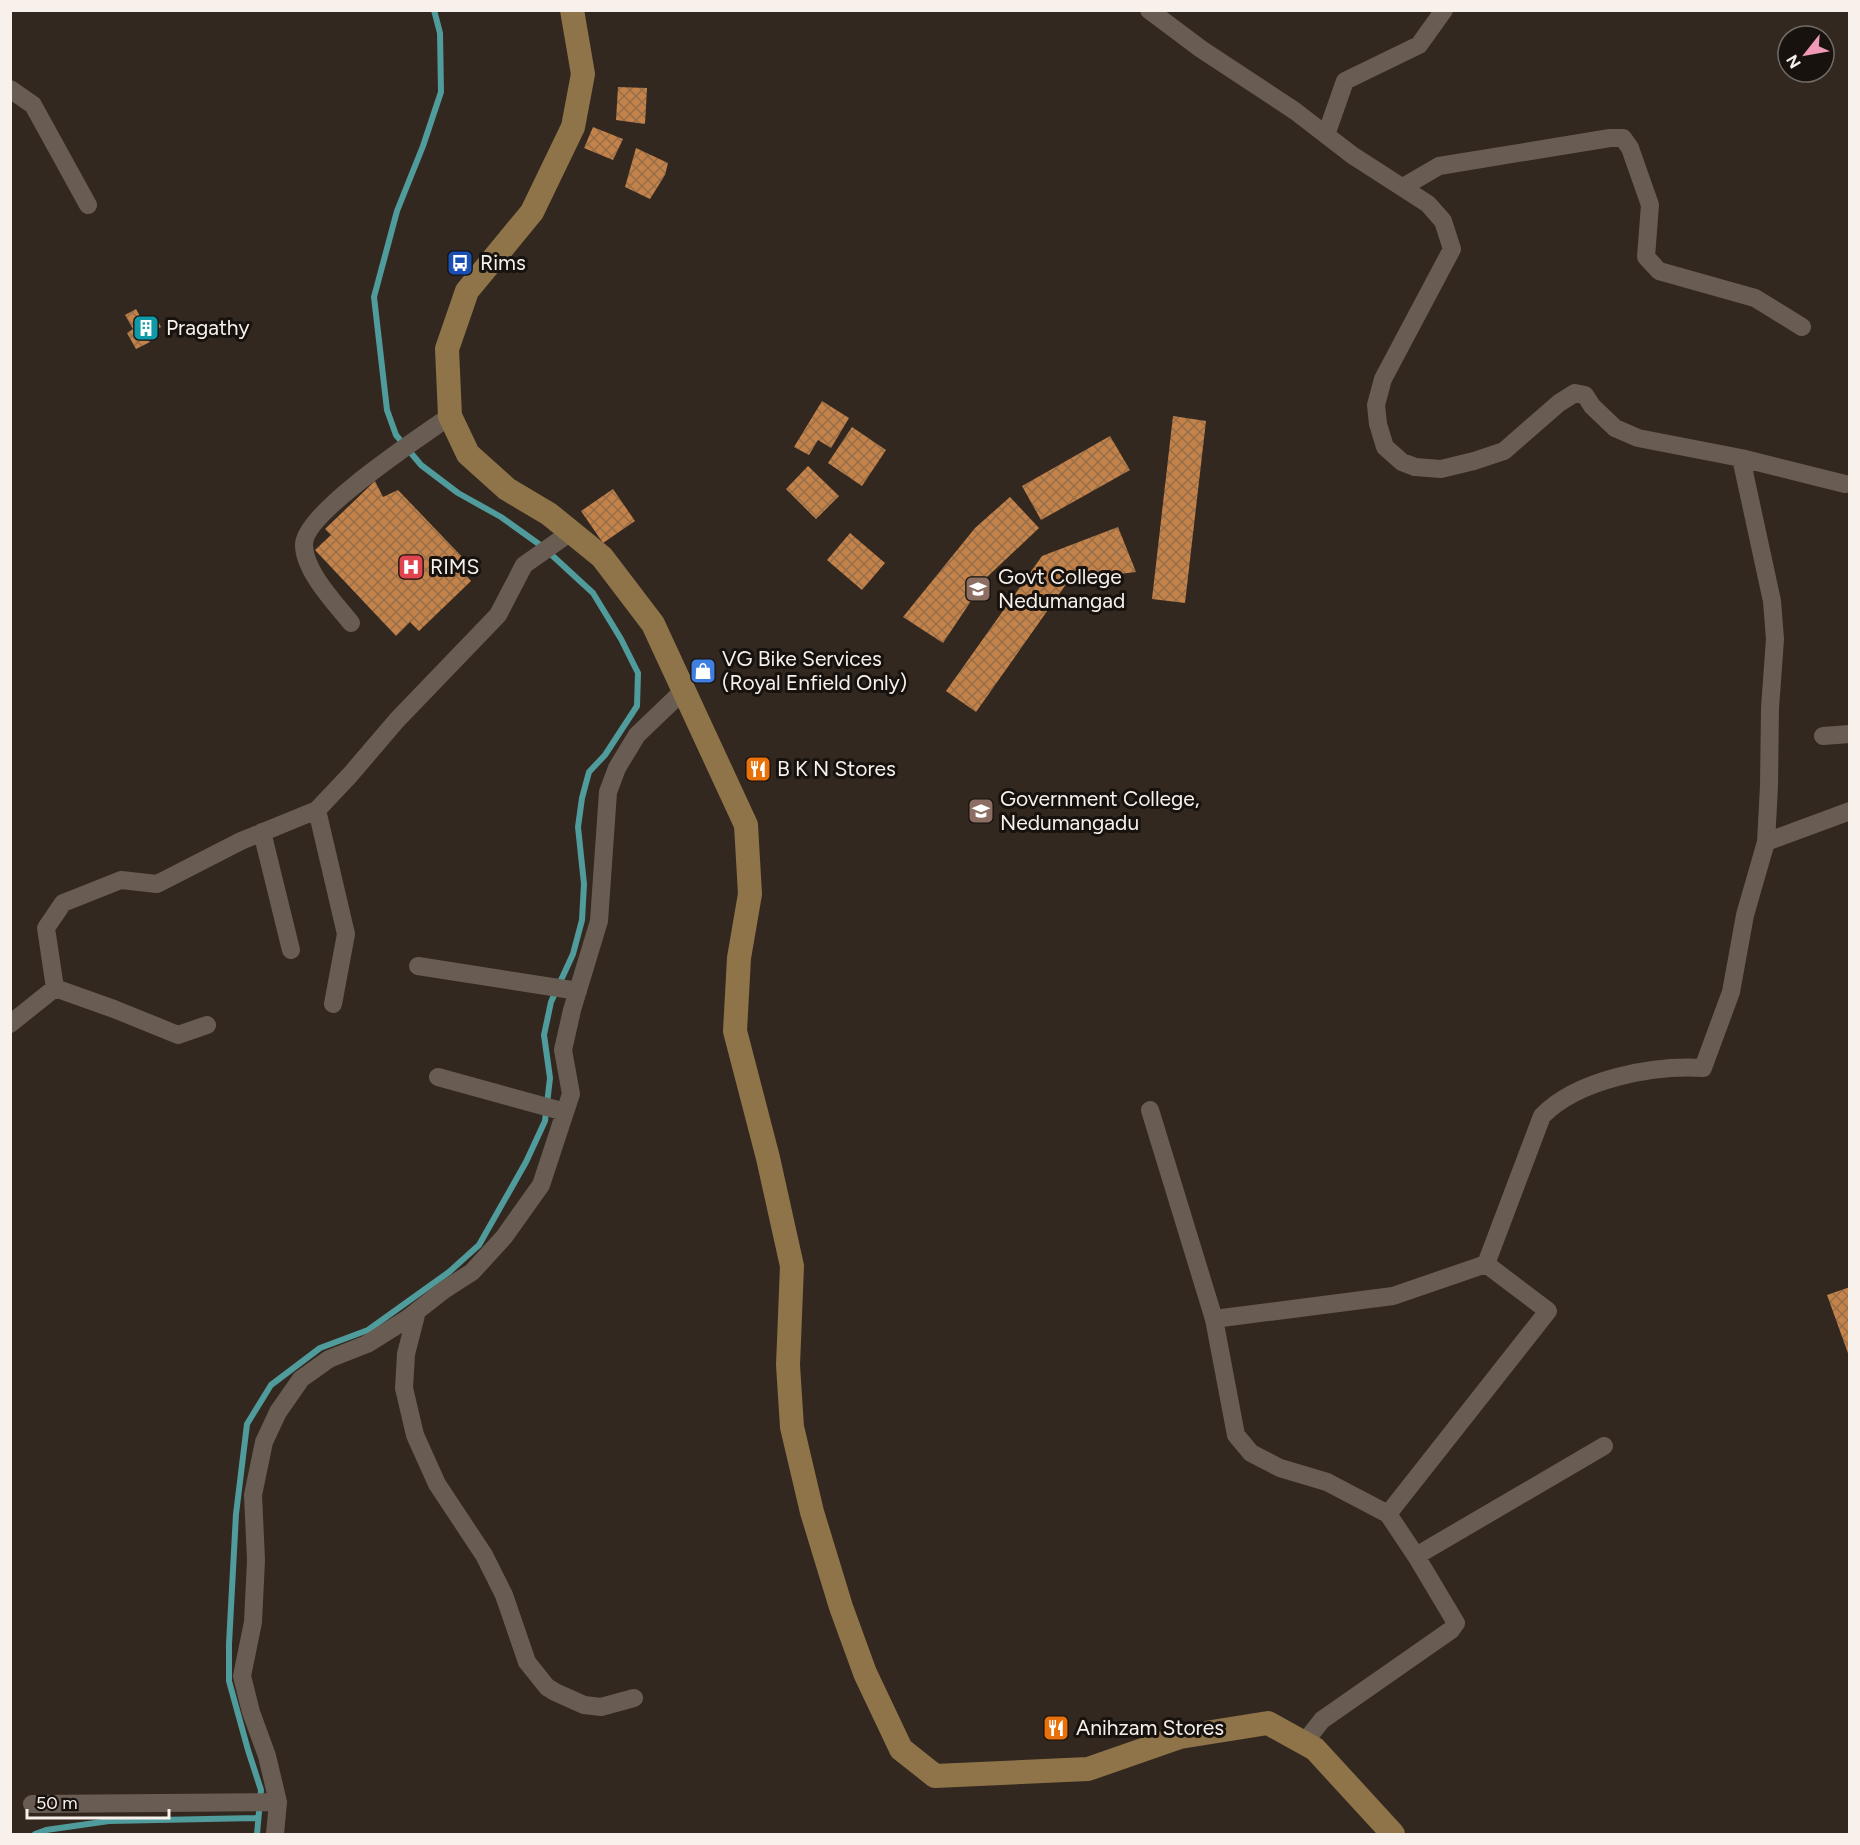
<svg xmlns="http://www.w3.org/2000/svg" width="1860" height="1845" font-family="Figtree,sans-serif">
  <style>
    .lines { fill: none; stroke-linecap: round; stroke-linejoin: round }
    .stream { stroke: #509b9c; stroke-width: 6 }
    .building { fill: url(#building-cross-hatch) }
    .minor { stroke: #695d53; stroke-width: 18 }
    .major { stroke: #8e7448; stroke-width: 24 }
    .labels { text-anchor: middle; stroke-width: 6; stroke-linejoin: round; paint-order: stroke }
    .poi-label { font-size: 21px; fill: #f7f0eb; stroke: #17120e; text-anchor: start }
  </style>
  <defs>
    <pattern id="building-cross-hatch" width="8" height="8" patternUnits="userSpaceOnUse" patternTransform="scale(1.5)"><rect width="8" height="8" fill="#c28249"/><path d="M0 0l8 8M0 8l8-8" fill="none" stroke="#986e48"/></pattern>
  </defs>
  <rect width="100%" height="100%" fill="#332820"/>
  <g class="lines">
    <path class="stream" d="M35 1834 46 1830 109 1821 258 1818
      M257 1834 261 1790 248 1750 229 1681V1644L236 1514 247 1424 271 1385 320 1348 368 1330 449 1272 479 1245 526 1162 545 1121 550 1078 544 1035 551 1002 573 954 582 920 584 884 578 827 582 798 589 772 605 755 637 706 638 673 621 639 593 593 543 547 501 517 458 493 421 465 396 435 387 410 374 297 397 211 423 146 441 92 440 33 434 10"/>
  </g>
  <path class="building" d="M618 87 647 88 645 124 616 120Z
    M593 127 623 139 613 160 584 148Z
    M636 148 668 163 665 175 650 199 625 187Z
    M136 309 143 322 155 316 161 327 147 335 150 342 136 349 127 333 133 329 125 315Z
    M822 401 849 418 831 448 818 440 809 455 794 447Z
    M1173 416 1206 421 1185 603 1152 599Z
    M852 427 886 450 862 486 828 463Z
    M1110 436 1130 470 1041 520 1022 486Z
    M808 466 839 496 816 519 786 489Z
    M375 481 383 497 398 490 467 562 460 569 471 581 419 631 410 622 396 636 315 550 331 535 325 529Z
    M613 489 635 521 603 543 581 511Z
    M1010 497 1039 528 987 577 943 643 903 617 975 528Z
    M1118 527 1136 572 1069 580 976 712 946 691 1042 556Z
    M850 533 885 563 862 590 827 560Z
    M1850 1287V1356H1849L1827 1295Z"/>
  <g class="lines">
    <path class="minor" d="M1149 10 1201 49 1295 111 1352 155 1428 204 1443 221 1452 249 1383 379 1376 405 1378 424 1385 447 1402 462 1415 467 1441 469 1474 461 1504 451 1559 403 1575 393 1585 395 1592 406 1615 428 1638 438 1741 458 1845 484
      M10 89 33 105 88 205
      M1326 135 1345 81 1419 45 1444 10
      M1403 187 1439 166 1610 138H1623L1630 148 1650 205 1646 257 1659 271 1755 298 1802 327
      M351 623C336 604 304 571 304 545 303 513 422 436 450 416
      M1823 736 1850 734
      M317 810 346 934 333 1004
      M262 832 291 950
      M1766 842 1850 811
      M418 966 578 991
      M55 988 114 1009 178 1035 207 1025
      M10 1024 55 988 46 928 63 903 121 880 157 884 241 841 317 810 350 775 397 720 498 615 524 565 571 532
      M438 1077 565 1112
      M1150 1110 1214 1319 1236 1435 1251 1453 1280 1468 1327 1482 1388 1514 1416 1556
      M1486 1264 1542 1116C1578 1079 1653 1065 1703 1068L1731 992 1745 915 1766 842 1769 786 1770 708 1775 639 1772 601 1741 458
      M417 1311 406 1354 404 1388 415 1435 437 1484 484 1555 504 1595 527 1662 547 1687 555 1692 584 1705 601 1707 634 1698
      M1214 1319 1393 1296 1486 1264 1548 1311 1388 1514
      M1304 1743 1322 1720 1451 1630 1456 1623 1416 1556 1604 1446
      M32 1804 278 1802
      M275 1834 278 1802 267 1756 251 1712 242 1676 253 1622 256 1560 253 1495 264 1442 278 1412 301 1379 329 1359 367 1344 407 1319 444 1290 472 1272 504 1237 541 1185 571 1094 563 1050 572 1010 599 921 608 792 617 768 637 735 684 690"/>
    <path class="major" d="M572 10 583 74 573 127 532 212 467 291 447 349 450 416 468 454 507 489 549 514 602 557 653 624 746 825 750 894 739 958 735 1031 768 1158 792 1266 788 1365 792 1427 812 1512 841 1607 865 1673 901 1749 935 1776 1088 1769 1180 1737 1268 1723 1315 1749 1393 1834"/>
  </g>
  <defs>
    <g id="bus-square" transform="scale(1.35)"><rect x="-9" y="-9" width="18" height="18" rx="4" fill="#1a4fb4" stroke="#17120e"/><path d="M-5-6H5V4H4V6H2V4H-2V6H-4V4H-5ZM-3.5-4V0h7V-4ZM-3.5 1.2v1.5H-2V1.2ZM2 1.2v1.5H3.5V1.2Z" fill="#fff"/></g>
    <g id="building-square" transform="scale(1.35)"><rect x="-9" y="-9" width="18" height="18" rx="4" fill="#0f9aa8" stroke="#17120e"/><path d="M-4-6H4V6H1V3H-1V6H-4ZM-2.5-4.3h1.7v1.8h-1.7ZM.8-4.3h1.7v1.8H.8ZM-2.5-1h1.7V.8h-1.7ZM.8-1h1.7V.8H.8Z" fill="#fff"/></g>
    <g id="hospital-square" transform="scale(1.35)"><rect x="-9" y="-9" width="18" height="18" rx="4" fill="#e0444e" stroke="#17120e"/><path d="M-5-5h3v3.5h4V-5h3V5h-3V1.5h-4V5h-3Z" fill="#fff"/></g>
    <g id="university-square" transform="scale(1.35)"><rect x="-9" y="-9" width="18" height="18" rx="4" fill="#8d6e63" stroke="#17120e"/><path d="M0-5L7-2L0 1L-7-2ZM-4 1L0 2.5L4 1V4Q0 6-4 4Z" fill="#fff"/></g>
    <g id="shop-square" transform="scale(1.35)"><rect x="-9" y="-9" width="18" height="18" rx="4" fill="#3f7fe0" stroke="#17120e"/><path d="M-5-2.5h2.3a2.7 3.5 0 0 1 5.4 0H5L5.5 6h-11ZM-1.5-2.5h3a1.5 2.3 0 0 0-3 0Z" fill="#fff"/></g>
    <g id="restaurant-square" transform="scale(1.35)"><rect x="-9" y="-9" width="18" height="18" rx="4" fill="#e8710a" stroke="#17120e"/><path d="M-5-6h1v4h1v-4h1v4h1v-4h1v5L-1.5 .5V6h-2V.5L-5-1ZM5-6V6H3V1.5H1.5Q1.5-4 5-6Z" fill="#fff"/></g>
  </defs>
  <g fill-rule="evenodd">
    <use href="#bus-square" x="460" y="263"/>
    <use href="#building-square" x="146" y="328"/>
    <use href="#hospital-square" x="411" y="567"/>
    <use href="#university-square" x="978" y="589"/>
    <use href="#shop-square" x="703" y="671"/>
    <use href="#restaurant-square" x="758" y="769"/>
    <use href="#university-square" x="981" y="811"/>
    <use href="#restaurant-square" x="1056" y="1728"/>
  </g>
  <g class="labels">
    <g class="poi-label">
      <text x="480" y="270">Rims</text>
      <text x="166" y="335">Pragathy</text>
      <text x="430" y="574">RIMS</text>
      <text x="998" y="584">Govt College<tspan x="998" dy="24">Nedumangad</tspan></text>
      <text x="722" y="666">VG Bike Services<tspan x="722" dy="24">(Royal Enfield Only)</tspan></text>
      <text x="777" y="776">B K N Stores</text>
      <text x="1000" y="806">Government College,<tspan x="1000" dy="24">Nedumangadu</tspan></text>
      <text x="1076" y="1735">Anihzam Stores</text>
    </g>
  </g>
  <rect width="1860" height="1845" fill="none" stroke="#f7f0eb" stroke-width="24"/>
  <g transform="translate(1806 54) rotate(239)"><circle r="28" fill="#17120e" stroke="#716b66" stroke-width="1.5"/>
  <path d="M0-4.5L10 22L0 15L-10 22Z" fill="#f09ab5"/>
  <text y="-9" font-size="16" font-weight="bold" text-anchor="middle" fill="#f7f0eb">N</text>
  </g>
  <path d="M27 1809v9h142v-9" fill="none" stroke="#f7f0eb" stroke-width="3"/>
  <text x="36" y="1809" font-size="18" fill="#f7f0eb" stroke="#17120e" stroke-width="4.5" paint-order="stroke">50 m</text>
</svg>
